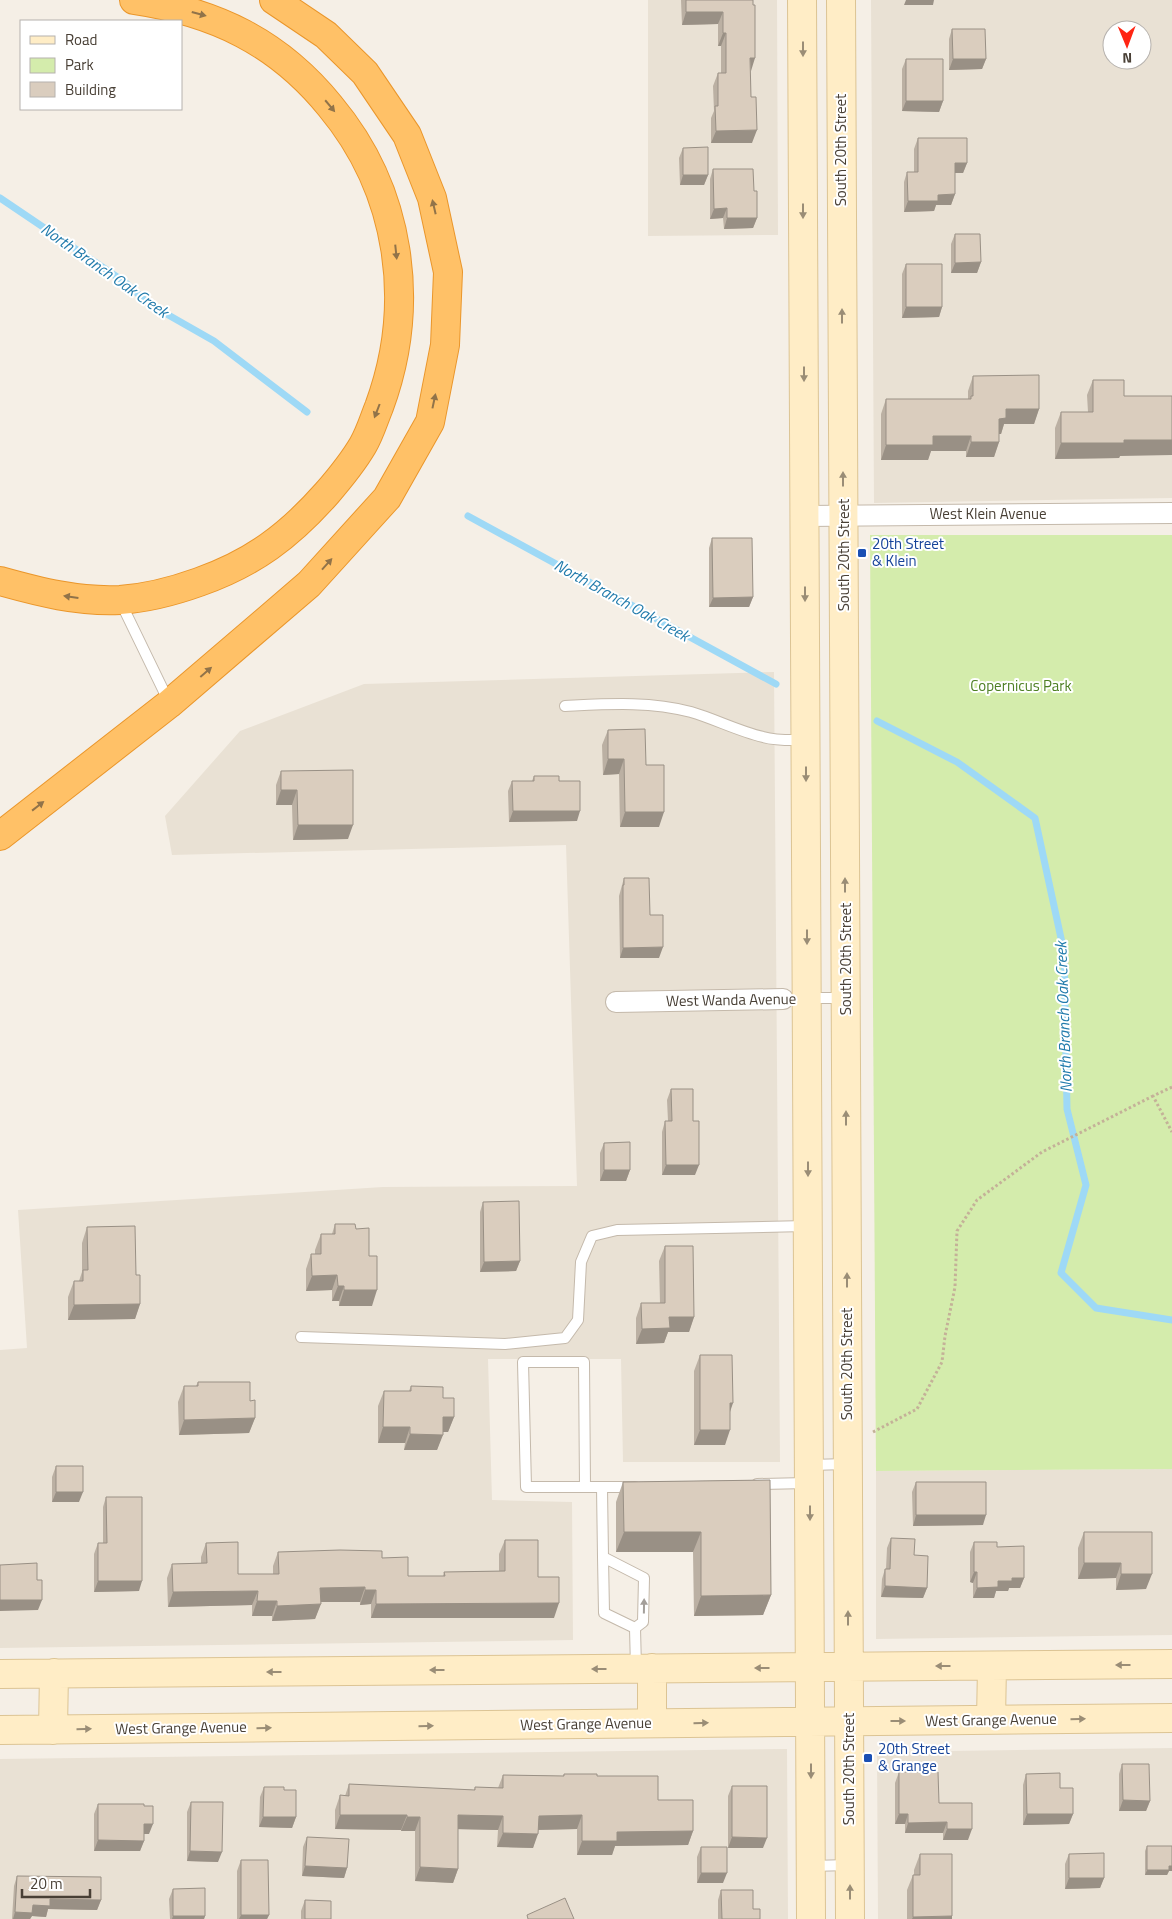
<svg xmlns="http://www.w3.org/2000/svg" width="1172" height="1919" font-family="'Titillium Web',sans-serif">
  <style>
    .residential { fill: #e9e1d4; fill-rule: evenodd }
    .green { fill: #d4ecac }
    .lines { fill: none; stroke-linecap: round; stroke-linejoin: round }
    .stream { stroke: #9ed9f6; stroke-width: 7 }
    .lane-casing { stroke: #c4b9ab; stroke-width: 12 }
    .street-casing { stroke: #c4b9ab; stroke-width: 22 }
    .secondary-casing { stroke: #dcc494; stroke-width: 30 }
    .highway-casing { stroke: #ea962b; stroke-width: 30 }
    .path { stroke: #c4b198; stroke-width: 3; stroke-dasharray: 2.5 2.5; stroke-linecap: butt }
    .lane { stroke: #fff; stroke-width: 10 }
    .street { stroke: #fff; stroke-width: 20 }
    .secondary { stroke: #ffedc6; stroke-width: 28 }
    .highway { stroke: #ffc167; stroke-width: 28 }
    .wall { fill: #bbb0a3 }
    .shaded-wall { fill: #999085 }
    .building { fill: #dacdbe; stroke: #999085 }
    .oneway { fill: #917349 }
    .oneway2 { fill: #9a8d76 }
    .oneway3 { fill: #a49f9a }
    .transit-dot { fill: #1a4fb4; stroke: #fff; stroke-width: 2 }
    .labels { text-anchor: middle; stroke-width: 4; stroke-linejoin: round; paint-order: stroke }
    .street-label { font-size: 15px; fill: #483f35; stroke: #fff }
    .transit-label { font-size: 15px; fill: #164399; stroke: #fff; text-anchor: start }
    .park-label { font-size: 15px; fill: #4d7f23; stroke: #fff }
    .water-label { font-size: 16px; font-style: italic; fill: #237cac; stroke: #fff }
  </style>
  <rect width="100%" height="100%" fill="#f5efe6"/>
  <path class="residential" d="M648 0H777L778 235 648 236Z
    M871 0H1172V498L874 503ZM1112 30H1142V60H1112Z
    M774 672 780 1462H623L621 1359H488L492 1500 572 1502 573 1640 0 1648V1350L27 1348 18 1210 383 1187 577 1186 566 845 172 855 165 816 240 731 364 684Z
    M1172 1469V1635L876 1639V1471Z
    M1172 1748V1919H878L877 1752Z
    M787 1749 788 1919H0V1759Z"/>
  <path class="green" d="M870 535H1172V1469L876 1471Z"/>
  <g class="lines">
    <path class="stream" d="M0 198 126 283 149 304 214 341 307 412
      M468 516 776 684
      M877 721 957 762 1035 818 1064 952 1067 1109 1086 1185 1061 1273 1096 1308 1172 1320"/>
    <g class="lane-casing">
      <path id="lane" d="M121 603 169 702
        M565 706C608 704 649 701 691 712 715 719 738 731 763 737 777 741 791 740 805 740
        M807 998H845
        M301 1337 505 1344 565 1338 578 1320 581 1262 592 1236 617 1230 806 1226
        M810 1465 847 1464
        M757 1484 807 1483
        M585 1487 584 1362H523L526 1487H602
        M635 1487H602L603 1557 644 1578 643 1622 635 1628 636 1668
        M603 1557 604 1613 635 1628
        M811 1866 849 1865"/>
    </g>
    <g class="street-casing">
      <path id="street" d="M804 516 1172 513
        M616 1002 783 999"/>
    </g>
    <g class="secondary-casing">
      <path id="secondary" d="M802 0 811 1919
        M841 0 850 1919
        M0 1674 1172 1664
        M991 1720 992 1666
        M652 1723V1668
        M0 1730 1172 1718
        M53 1730 54 1673"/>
    </g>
    <g class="highway-casing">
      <path id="highway" d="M0 581C39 592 79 602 120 600 147 598 174 591 199 582 253 563 289 536 327 493 340 478 353 462 363 445 370 433 374 419 379 407 417 304 401 191 330 106 278 42 215 12 134 0
        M0 836 169 704 309 584 387 498 430 422 445 345 448 272 432 198 407 135 365 73 326 35 274 0"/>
    </g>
    <path class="path" d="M1172 1087 1153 1096 1172 1132
      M873 1432 917 1409 942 1362 945 1336 955 1287 957 1231 977 1200 1042 1152 1153 1096"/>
    <use href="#lane" class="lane"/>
    <use href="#street" class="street"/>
    <use href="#secondary" class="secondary"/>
    <use href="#highway" class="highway"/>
  </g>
  <path class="wall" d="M681 0H753L750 71 752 143H711V118L714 111 713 86 718 73H721V46H718V24L682 25Z
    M952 29 986 59 982 69 949 70V39Z
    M906 59 943 101 939 112 902 111V69Z
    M918 138 967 163 963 173H955V194L951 205H936L934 211 904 212V182L907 172H914V149Z
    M683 148 708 175 704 185H680L679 158Z
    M713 169 754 191 757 218 753 228 724 229 723 218 710 219V179Z
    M955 234 981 262 977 273H951V244Z
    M906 264 942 307 939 317 902 318V274Z
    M973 376 1039 409 1034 424H1004L1001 434H999V442L994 457H966V451H931L928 460H881V414L886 399H968V391Z
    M1093 380 1124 396 1120 456 1119 458 1055 459V428L1061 412H1088L1087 395Z
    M712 538 753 597 749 607H709V548Z
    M608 730 646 765 659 827H620L619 774 603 775 602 745Z
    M281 771 348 839 293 840 292 805H276V785Z
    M534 776 559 781 577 821 509 822 508 791 512 781H532Z
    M624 878 659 958H620L619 896Z
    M671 1089 693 1121 695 1175H662V1132L665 1121H668L667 1100Z
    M604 1143 630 1170 626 1181H600V1153Z
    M483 1202 520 1261 516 1271 480 1272V1212Z
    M335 1224 356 1229 369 1256 372 1306H339V1301H332V1290L306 1291V1269L311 1254H315V1250L321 1234H332Z
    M87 1227 136 1275 140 1304 135 1319 68 1320V1297L74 1281H79L82 1272V1243Z
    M665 1246 694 1317 689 1332H668L664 1343 636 1344V1318L641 1303H660L659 1261Z
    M700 1355 730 1411 725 1445H694V1371Z
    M198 1382 250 1401 255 1418 249 1433 179 1435 178 1402 184 1386H196Z
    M411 1386 443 1398 454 1417 448 1432H443L437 1450H404L405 1443H378V1406L384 1391H409Z
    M56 1466 79 1502H52V1477Z
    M770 1480 771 1595 763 1615 694 1616 693 1552H616V1502L623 1482Z
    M916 1482 983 1525 913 1526 912 1492Z
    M106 1497 139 1591 94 1592V1554L98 1543H103V1507Z
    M1084 1532H1152L1146 1589 1116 1590V1578L1078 1579V1548Z
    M891 1538 927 1588 923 1598 881 1597 882 1579 885 1569H886L887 1548Z
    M505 1540 538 1577 554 1618H371V1604L360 1605V1602H321L315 1619 272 1621V1616H252V1605L168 1607 167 1578 172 1564 201 1563V1557L206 1543 238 1574H273V1566L278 1552 382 1558 408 1576H443L444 1572 499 1571V1554Z
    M974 1542 997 1547 1024 1578 1020 1588H1009L1008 1591H996L994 1598H973V1583L970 1582V1552Z
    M1122 1764 1150 1801 1146 1811H1119V1774Z
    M899 1772 939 1803 968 1840H943V1833H905V1824H895V1783Z
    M564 1774 597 1776 658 1800 693 1831 688 1845 615 1846 612 1855H577V1829L538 1830 533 1848 497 1847 498 1830 458 1829V1869L453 1883 415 1881V1831H401V1830L335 1829V1810L340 1795 345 1796 349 1784 474 1790 475 1787 498 1788 503 1775 563 1776Z
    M1026 1774 1060 1788 1073 1814 1069 1824 1023 1825V1785Z
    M732 1786 763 1848H728V1796Z
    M264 1787 284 1790 296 1817 292 1828 259 1827 260 1797Z
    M191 1802 218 1862 187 1861V1812Z
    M98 1804 149 1834H144V1841L140 1851H94V1814Z
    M307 1837 347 1868 344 1878 302 1876 303 1847Z
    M1147 1846 1169 1871 1167 1875H1145V1851Z
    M701 1847 723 1883H697V1857Z
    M920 1854 952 1919H907V1890L913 1875H914V1870Z
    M1069 1854 1104 1878 1100 1888 1065 1889V1864Z
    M241 1860 269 1915 267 1919H237V1871Z
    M17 1876 101 1900 97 1910 48 1909 46 1917 32 1916 30 1919H12L14 1886Z
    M173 1889 205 1916 204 1919H170L169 1899Z
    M721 1890 753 1909 760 1919H718V1900Z
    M305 1900 331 1919H301V1911Z"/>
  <path class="shaded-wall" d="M906 0H934L933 5H904Z
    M686 12H723L718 24 682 25Z
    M723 33H726L721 46H718Z
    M750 58H755L751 71Z
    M953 59H986L982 69 949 70Z
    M906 101H943L939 112 902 111Z
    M757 130 752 143H711L716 131Z
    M955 163H967L963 173H951Z
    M683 175H708L704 185H680Z
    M955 194 951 205H936L934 211 904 212 908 201 938 195Z
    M727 208 723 218 710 219 714 209Z
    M727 218H757L753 228 724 229Z
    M981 262 977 273H951L955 263Z
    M906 307H942L939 317 902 318Z
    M1006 409H1039L1034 424H1004L1001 434H994L999 419Z
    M933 436H971L966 451H931L928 460H881L886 445Z
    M1124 440H1172V455L1120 456 1119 458 1055 459 1061 443Z
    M971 442H999L994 457H966Z
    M753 597 749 607H709L713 598Z
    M608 759H624L619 774 603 775Z
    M281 790H297L292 805H276Z
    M513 811H580L577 821 509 822Z
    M625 812H664L659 827H620Z
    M298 825H353L348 839 293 840Z
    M663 947 659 958H620L623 948Z
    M666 1165H699L695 1175H662Z
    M604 1170H630L626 1181H600Z
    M520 1261 516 1271 480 1272 484 1262Z
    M337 1275 332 1290 306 1291 312 1276Z
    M338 1286H344L339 1301H332Z
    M344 1290H377L372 1306H339Z
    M140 1304 135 1319 68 1320 74 1305Z
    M669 1317H694L689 1332H668L664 1343 636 1344 642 1329Z
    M730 1403H733L728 1418Z
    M443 1417H454L448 1432H438Z
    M255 1418 249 1433 179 1435 184 1420Z
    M383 1427H410L405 1443H378Z
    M700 1430H730L725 1445H694Z
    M410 1434 443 1435 437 1450H404Z
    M56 1492H83L79 1502H52Z
    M916 1515H986L983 1525 913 1526Z
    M624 1532H701L693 1552H616Z
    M1084 1563H1121L1116 1578 1078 1579Z
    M974 1572H977L973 1583 970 1582Z
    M1121 1574H1152L1146 1589 1116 1590Z
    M1012 1578H1024L1020 1588H1009L1008 1591H996L994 1598H973L977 1588 998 1581Z
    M98 1581H142L139 1591 94 1592Z
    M885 1586 927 1588 923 1598 881 1597Z
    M365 1587 360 1602H315L320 1588Z
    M365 1590H376L371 1604 360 1605Z
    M258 1591 252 1605 168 1607 173 1592Z
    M771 1595 763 1615 694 1616 701 1596Z
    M0 1600H42L38 1610 0 1611Z
    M257 1601H277L272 1616H252Z
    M559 1603 554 1618H371L376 1604Z
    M321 1604 315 1619 272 1621 277 1606Z
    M1123 1800 1150 1801 1146 1811H1119Z
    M899 1814H908L905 1824H895Z
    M1027 1814H1073L1069 1824 1023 1825Z
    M340 1815H407L401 1830 335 1829Z
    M458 1815 503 1816 498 1830 453 1829Z
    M582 1815 577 1829 533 1830 539 1816Z
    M263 1817H296L292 1828 259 1827Z
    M407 1817H420L415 1831H401Z
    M947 1822 943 1833H905L908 1823Z
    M144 1824H153L149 1834H140Z
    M947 1829H972L968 1840H943Z
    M693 1831 688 1845 615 1846 612 1855H577L582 1841 617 1832Z
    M503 1833 538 1834 533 1848 497 1847Z
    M732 1837 767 1838 763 1848H728Z
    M98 1840 144 1841 140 1851H94Z
    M190 1851 222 1852 218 1862 187 1861Z
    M305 1866 347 1868 344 1878 302 1876Z
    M1169 1866H1172V1871H1169L1167 1875H1145L1147 1870Z
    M420 1867 458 1869 453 1883 415 1881Z
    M701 1873H727L723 1883H697Z
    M1069 1878H1104L1100 1888 1065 1889Z
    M50 1899 101 1900 97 1910 48 1909 46 1917 32 1916 30 1919H13L15 1912Z
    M241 1915H269L267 1919H239Z
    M173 1916H205L204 1919H172Z
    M952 1916V1919H912L913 1917Z"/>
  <path class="building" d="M686 0H753V5H755V58H750L751 97H756L757 130 716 131 715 106H718V73H726V33H723V12H686Z
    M952 29H985L986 59H953Z
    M906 59H943V101H906Z
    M918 138H967V163H955V194L938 195V201H908L907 172H918Z
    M708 147V175H683V148Z
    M713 169H753L754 191H757V218H727V208L714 209Z
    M955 234H980L981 262 955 263Z
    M906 264H942V307H906Z
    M1039 375V409H1006V418L999 419V442H971V436H933V445H886V399H971V396H973V376Z
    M1093 380H1124V396H1172V440H1124V443H1061V412H1093Z
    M712 538H752L753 597 713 598Z
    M645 729 646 765H664V812H625L624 759H608V730Z
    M353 770V825H298L297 790H281V771Z
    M534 776H559V781H580V811H513L512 781H534Z
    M624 878H649L650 915H663V947L623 948V885H624Z
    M671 1089H693V1121H699V1165H666L665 1121H672Z
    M630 1142V1170H604V1143Z
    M519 1201 520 1261 484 1262 483 1202Z
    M335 1224H355L356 1229 369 1228V1256H377V1290H344V1286H338L337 1275 312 1276 311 1254H321V1234H335Z
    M135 1226 136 1275H140V1304L74 1305V1281H83V1270H88L87 1227Z
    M665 1246H693L694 1317H669L670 1328 642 1329 641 1303H665Z
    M700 1355H732L733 1403H730V1430H700Z
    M198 1382H250V1401L255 1400V1418L184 1420V1386H198Z
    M411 1386 443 1387V1398H454V1417H443V1435L410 1434V1427H383L384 1391H411Z
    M56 1466H83V1492H56Z
    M770 1480 771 1595 701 1596V1532H624L623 1482Z
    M916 1482H986V1515H916Z
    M106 1497H142V1581H98V1543H107Z
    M1084 1532H1152V1574H1121V1563H1084Z
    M891 1538 915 1539 914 1555 928 1556 927 1588 885 1586V1569H890Z
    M505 1540H538V1577H559V1603L376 1604V1590H365V1587L320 1588 321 1604 277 1606V1601H257L258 1591 173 1592 172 1564 207 1563 206 1543 238 1542V1574H279L278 1552 340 1550 382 1551V1558L408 1557V1576H445L444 1572 505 1571Z
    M974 1542H997V1547L1024 1546V1578H1012V1581H998V1587L977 1588V1572H974Z
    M37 1563V1580H42V1600H0V1565Z
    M1122 1764H1149L1150 1801 1123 1800Z
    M899 1772H938L939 1803H972V1829H947V1822L908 1823V1814H899Z
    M1060 1773V1788H1073V1814H1027L1026 1774Z
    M564 1774H597V1776H658V1800H693V1831L617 1832V1841H582V1815L539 1816 538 1834 503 1833V1816L458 1815V1869L420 1867V1817H407V1815H340V1795L349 1796V1784L475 1790V1787L503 1788V1775L564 1776Z
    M732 1786H767V1838L732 1837Z
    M264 1787H284V1790H296V1817H263Z
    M191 1802H223L222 1852 190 1851Z
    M98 1804H144V1806H153V1824H144V1841L98 1840Z
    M307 1837 349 1839 347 1868 305 1866Z
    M1147 1846H1172V1866H1169V1870H1147Z
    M701 1847H727V1873H701Z
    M1104 1853V1878H1069V1854Z
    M920 1854H952V1916L913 1917V1875H920Z
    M241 1860H268L269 1915H241Z
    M17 1876 101 1877V1900L50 1899V1906L33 1905 32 1913 15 1912Z
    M205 1888V1916H173V1889Z
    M721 1890H753V1909H760V1919H722Z
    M565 1898 574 1919H528L527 1915Z
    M305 1900 331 1901V1919H305Z"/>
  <defs><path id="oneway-solid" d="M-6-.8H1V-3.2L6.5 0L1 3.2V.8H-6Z" transform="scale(1.25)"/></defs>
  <g class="oneway">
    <use href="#oneway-solid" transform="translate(199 14) rotate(15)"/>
    <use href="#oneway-solid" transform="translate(330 106) rotate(50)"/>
    <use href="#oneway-solid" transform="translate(434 207) rotate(-103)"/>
    <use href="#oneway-solid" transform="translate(396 252) rotate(84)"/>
    <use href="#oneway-solid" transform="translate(434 401) rotate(-78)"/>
    <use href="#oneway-solid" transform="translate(377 411) rotate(111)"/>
    <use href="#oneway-solid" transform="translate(327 564) rotate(-48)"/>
    <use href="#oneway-solid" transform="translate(71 597) rotate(-172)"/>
    <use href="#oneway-solid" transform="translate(206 672) rotate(-41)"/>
    <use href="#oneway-solid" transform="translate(38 806) rotate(-38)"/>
  </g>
  <g class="oneway2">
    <use href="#oneway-solid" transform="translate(803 49) rotate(90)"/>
    <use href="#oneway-solid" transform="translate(803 211) rotate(90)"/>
    <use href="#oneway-solid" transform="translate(842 316) rotate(-90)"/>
    <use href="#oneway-solid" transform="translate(804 374) rotate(90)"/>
    <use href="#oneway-solid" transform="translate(843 479) rotate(-90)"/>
    <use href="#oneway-solid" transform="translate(805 594) rotate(90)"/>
    <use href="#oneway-solid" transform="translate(806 774) rotate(90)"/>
    <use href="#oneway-solid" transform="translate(845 885) rotate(-90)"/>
    <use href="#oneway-solid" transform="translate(807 937) rotate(90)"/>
    <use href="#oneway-solid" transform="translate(846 1118) rotate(-90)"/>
    <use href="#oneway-solid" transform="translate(808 1169) rotate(90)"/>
    <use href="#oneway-solid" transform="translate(847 1280) rotate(-90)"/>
    <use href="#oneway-solid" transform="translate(810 1513) rotate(90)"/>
    <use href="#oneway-solid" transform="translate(848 1618) rotate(-90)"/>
    <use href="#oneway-solid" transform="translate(1123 1665) rotate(180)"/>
    <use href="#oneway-solid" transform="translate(943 1666) rotate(180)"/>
    <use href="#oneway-solid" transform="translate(762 1668) rotate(180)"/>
    <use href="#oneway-solid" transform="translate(599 1669) rotate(180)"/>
    <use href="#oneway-solid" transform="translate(437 1670) rotate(180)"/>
    <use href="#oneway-solid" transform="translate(274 1672) rotate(180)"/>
    <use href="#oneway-solid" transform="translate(1078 1719) rotate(-1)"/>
    <use href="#oneway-solid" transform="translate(898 1721)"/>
    <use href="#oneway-solid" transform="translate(701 1723) rotate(-1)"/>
    <use href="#oneway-solid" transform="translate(426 1726) rotate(-1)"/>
    <use href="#oneway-solid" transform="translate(264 1728) rotate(-1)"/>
    <use href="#oneway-solid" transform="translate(84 1729) rotate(-1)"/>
    <use href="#oneway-solid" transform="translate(811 1771) rotate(90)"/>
    <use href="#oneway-solid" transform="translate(850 1892) rotate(-90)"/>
  </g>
  <use class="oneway3" href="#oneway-solid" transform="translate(644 1606) rotate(-89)"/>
  <g class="transit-dot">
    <rect x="857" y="548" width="10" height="10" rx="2.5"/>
    <rect x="863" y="1753" width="10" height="10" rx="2.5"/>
  </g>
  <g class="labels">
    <g class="street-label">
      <text transform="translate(841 150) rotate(-90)" y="5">South 20th Street</text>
      <text x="988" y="519">West Klein Avenue</text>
      <text transform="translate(844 555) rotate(-90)" y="5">South 20th Street</text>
      <text transform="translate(846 959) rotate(-90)" y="5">South 20th Street</text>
      <text transform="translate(731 1000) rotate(-1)" y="5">West Wanda Avenue</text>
      <text transform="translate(847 1364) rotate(-90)" y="5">South 20th Street</text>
      <text transform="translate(991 1720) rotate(-1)" y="5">West Grange Avenue</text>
      <text transform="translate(586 1724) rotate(-1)" y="5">West Grange Avenue</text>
      <text transform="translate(181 1728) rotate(-1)" y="5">West Grange Avenue</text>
      <text transform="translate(849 1769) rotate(-90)" y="5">South 20th Street</text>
    </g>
    <g class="transit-label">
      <text x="872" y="549">20th Street<tspan x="872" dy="17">&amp; Klein</tspan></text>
      <text x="878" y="1754">20th Street<tspan x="878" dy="17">&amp; Grange</tspan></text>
    </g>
    <g class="park-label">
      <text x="1021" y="691">Copernicus Park</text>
    </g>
    <g class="water-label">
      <text transform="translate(105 270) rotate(35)" y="6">North Branch Oak Creek</text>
      <text transform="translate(622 600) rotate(29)" y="6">North Branch Oak Creek</text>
      <text transform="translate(1063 1017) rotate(-92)" y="6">North Branch Oak Creek</text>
    </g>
  </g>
  <rect x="20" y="20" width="162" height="90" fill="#ffffff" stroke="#b6b2ae"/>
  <rect x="30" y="36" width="25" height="8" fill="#ffedc6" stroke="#b6b2ae"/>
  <text x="65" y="45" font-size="15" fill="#483f35">Road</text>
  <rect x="30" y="58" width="25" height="15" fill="#d4ecac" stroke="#b6b2ae"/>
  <text x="65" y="70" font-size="15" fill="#483f35">Park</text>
  <rect x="30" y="82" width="25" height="15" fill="#dacdbe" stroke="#b6b2ae"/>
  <text x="65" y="95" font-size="15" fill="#483f35">Building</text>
  <g transform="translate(1127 45) rotate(179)"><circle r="24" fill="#ffffff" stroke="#b6b2ae"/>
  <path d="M0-4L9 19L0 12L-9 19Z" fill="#ff2513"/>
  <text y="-8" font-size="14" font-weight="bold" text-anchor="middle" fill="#483f35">N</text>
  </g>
  <path d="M22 1889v8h68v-8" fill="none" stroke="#483f35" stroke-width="2.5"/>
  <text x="30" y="1889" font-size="15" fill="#483f35" stroke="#ffffff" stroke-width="4" paint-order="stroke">20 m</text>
</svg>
